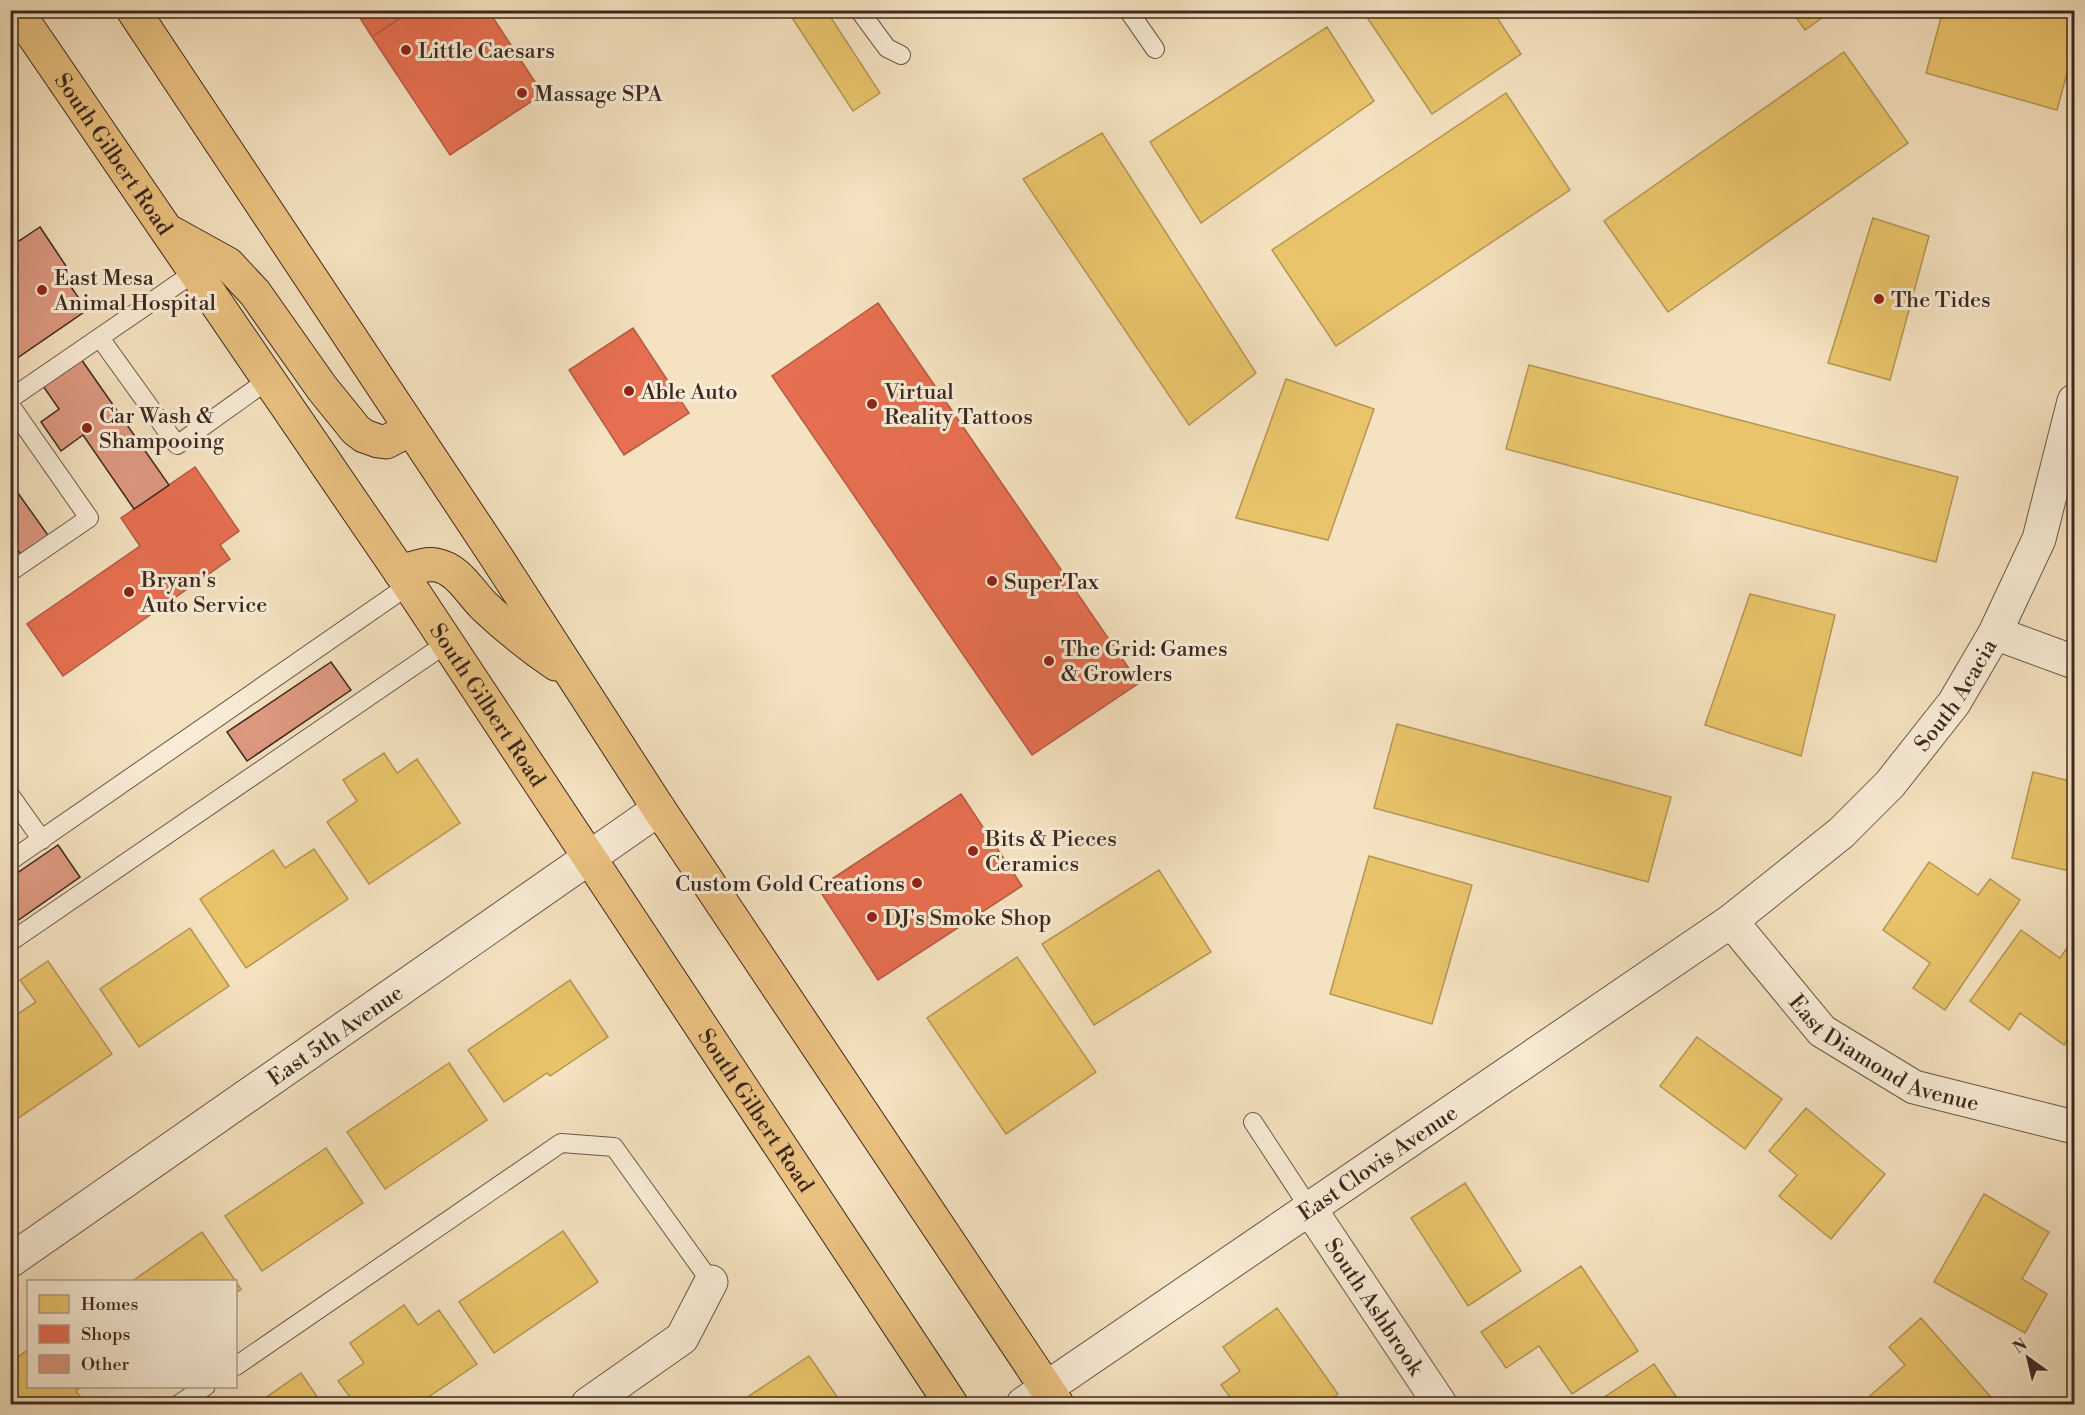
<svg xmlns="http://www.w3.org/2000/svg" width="2085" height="1415" font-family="'Libre Bodoni',serif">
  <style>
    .homes { fill: #e9c46a; stroke: #b59554; stroke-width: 1.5 }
    .shops { fill: #e76f51; stroke: #b45a42; stroke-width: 1.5 }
    .building { fill: #de9981; stroke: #3c2820; stroke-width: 1.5 }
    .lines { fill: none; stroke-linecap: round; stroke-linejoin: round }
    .service-casing { stroke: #6a5648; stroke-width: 20 }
    .minor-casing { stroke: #6a5648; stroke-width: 35 }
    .primary-casing { stroke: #3c2820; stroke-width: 35 }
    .service { stroke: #f8ecd6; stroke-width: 18 }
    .minor { stroke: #f8ecd6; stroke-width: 33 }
    .primary { stroke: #eac180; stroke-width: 33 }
    .poi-dot { fill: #8f2418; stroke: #f8ecd6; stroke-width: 2 }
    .labels { text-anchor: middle; stroke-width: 6; stroke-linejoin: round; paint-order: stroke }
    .poi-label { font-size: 22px; fill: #3c2820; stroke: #f8ecd6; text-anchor: start }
    .street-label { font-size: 22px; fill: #3c2820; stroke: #f8ecd6 }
  </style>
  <rect width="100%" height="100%" fill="#f5e2c0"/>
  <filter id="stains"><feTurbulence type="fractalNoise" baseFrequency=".00333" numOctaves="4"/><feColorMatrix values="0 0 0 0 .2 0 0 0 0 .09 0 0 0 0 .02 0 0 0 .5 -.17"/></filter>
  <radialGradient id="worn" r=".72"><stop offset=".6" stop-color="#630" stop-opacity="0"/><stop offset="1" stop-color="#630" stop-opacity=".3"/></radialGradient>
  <path class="homes" d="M787 10H826L880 93 853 111Z
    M1362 10H1492L1521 54 1432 114Z
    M1791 10H1833L1805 30Z
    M1943 10H2074V48L2057 110 1926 73Z
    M1327 27 1374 101 1201 223 1150 142Z
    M1844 52 1908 143 1668 312 1604 221Z
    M1506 93 1570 190 1336 346 1272 250Z
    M1102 133 1256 373 1189 425 1023 179Z
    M1873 218 1929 236 1890 380 1828 363Z
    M1529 365 1958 477 1936 562 1506 449Z
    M1286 379 1374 409 1328 540 1236 518Z
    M1750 594 1835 615 1801 756 1705 725Z
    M1397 724 1671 797 1648 882 1374 808Z
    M384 753 397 773 417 759 460 823 369 884 327 822 357 801 343 780Z
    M2033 772 2074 782V872L2012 858Z
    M314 849 348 899 246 968 200 899 273 850 285 868Z
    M1369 856 1472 885 1432 1024 1330 994Z
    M1929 862 1978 895 1990 879 2020 900 1945 1010 1913 988 1930 963 1883 930Z
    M1159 870 1211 952 1094 1025 1042 944Z
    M190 928 229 986 139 1047 100 989Z
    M2021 930 2060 958 2072 941 2074 943V1030L2064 1045 2020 1013 2009 1030 1970 1001Z
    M1017 957 1096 1072 1006 1134 927 1018Z
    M48 961 112 1054 11 1123 10 1019 36 1002 20 980Z
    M570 980 608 1037 550 1076 547 1073 504 1102 468 1050Z
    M1697 1037 1782 1099 1745 1149 1660 1086Z
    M449 1063 487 1120 385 1189 347 1132Z
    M1806 1108 1885 1174 1831 1239 1779 1196 1797 1175 1769 1151Z
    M326 1148 363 1203 262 1271 225 1216Z
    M1465 1183 1521 1271 1468 1306 1411 1218Z
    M1984 1194 2049 1232 2022 1279 2047 1294 2025 1333 1934 1282Z
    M563 1231 598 1282 494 1353 459 1302Z
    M202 1232 241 1289 236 1293V1282H131Z
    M1581 1266 1638 1351 1572 1394 1539 1346 1506 1368 1481 1332Z
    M404 1305 418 1325 439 1310 477 1364 418 1404H355L338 1381 364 1363 350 1343Z
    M1277 1308 1338 1394 1323 1404H1278L1274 1399 1266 1404H1235L1221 1385 1240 1371 1223 1347Z
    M1921 1318 1997 1404H1863L1862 1403 1905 1365 1889 1347Z
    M28 1350V1386H82L76 1391 85 1404H10V1362Z
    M809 1356 842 1404H737Z
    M1654 1364 1681 1404H1594Z
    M301 1373 322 1404H258V1403Z"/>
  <path class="shops" d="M355 10H412L372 37Z
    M412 10H488L543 94 450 155 372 37Z
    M878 303 1139 683 1032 755 772 376Z
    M633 328 689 413 624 455 569 370Z
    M195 467 239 531 220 545 230 559 63 676 27 624 140 546 121 518Z
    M961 794 1022 886 878 980 818 888Z"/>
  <path class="building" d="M40 227 66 266 60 271 87 310 10 363V247Z
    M81 359 169 485 134 509 83 435 61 451 41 422 59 409 43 386Z
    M10 482 50 538 23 557 10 540Z
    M331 662 351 690 247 761 227 732Z
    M58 845 80 877 10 926V878Z"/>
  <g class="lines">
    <g class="service-casing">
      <path id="service" d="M859 10 887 48 901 55
        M1128 10 1155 49
        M100 338 177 445 268 380
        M10 399 195 272
        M10 405 89 518 10 572
        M10 795 42 840
        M10 861 409 585
        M10 942 447 643
        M1253 1122 1310 1209
        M236 1366 561 1143 614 1147 711 1282
        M179 1404 206 1386"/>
    </g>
    <g class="minor-casing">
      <g id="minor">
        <path d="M1995 633 2074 662"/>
        <path id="s1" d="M1731 921 1822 1031 1914 1087 2074 1127"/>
        <path id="s2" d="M1310 1209 1440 1404"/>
        <path id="s3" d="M10 1261 659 809"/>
        <path d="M588 1404 682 1338 711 1282"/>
        <path id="s4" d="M1023 1404 1731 921 1841 833 1890 784 1954 703 1995 633 2039 539 2074 401"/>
      </g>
    </g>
    <g class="primary-casing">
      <g id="primary">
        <path id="s5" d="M16 10 409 585 951 1404"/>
        <path d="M133 10 495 555 659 809 1057 1404"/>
        <path d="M172 233 228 264 255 293 322 388 356 430 364 436 378 441 386 442 411 429"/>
        <path d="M400 572C411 569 424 563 436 565 458 569 469 591 484 606 506 627 531 647 556 664"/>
      </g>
    </g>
    <use href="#service" class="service"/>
    <use href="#minor" class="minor"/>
    <use href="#primary" class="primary"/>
  </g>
  <g class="poi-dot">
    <circle cx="406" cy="50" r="6"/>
    <circle cx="522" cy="93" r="6"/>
    <circle cx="42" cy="290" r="6"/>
    <circle cx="1879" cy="299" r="6"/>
    <circle cx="629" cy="391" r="6"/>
    <circle cx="872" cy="404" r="6"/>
    <circle cx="87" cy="428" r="6"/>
    <circle cx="992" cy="581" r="6"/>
    <circle cx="129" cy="592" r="6"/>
    <circle cx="1049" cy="661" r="6"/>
    <circle cx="973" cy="851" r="6"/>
    <circle cx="917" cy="883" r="6"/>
    <circle cx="872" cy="917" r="6"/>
  </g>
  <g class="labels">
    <g class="poi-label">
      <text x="418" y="58">Little Caesars</text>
      <text x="534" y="101">Massage SPA</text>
      <text x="54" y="285">East Mesa<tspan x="54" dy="25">Animal Hospital</tspan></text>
      <text x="1891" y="307">The Tides</text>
      <text x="641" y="399">Able Auto</text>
      <text x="884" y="399">Virtual<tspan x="884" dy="25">Reality Tattoos</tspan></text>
      <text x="99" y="423">Car Wash &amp;<tspan x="99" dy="25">Shampooing</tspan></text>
      <text x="141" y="587">Bryan's<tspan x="141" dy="25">Auto Service</tspan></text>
      <text x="1004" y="589">SuperTax</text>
      <text x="1061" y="656">The Grid: Games<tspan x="1061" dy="25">&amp; Growlers</tspan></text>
      <text x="985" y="846">Bits &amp; Pieces<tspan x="985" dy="25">Ceramics</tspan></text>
      <text x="905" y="891" text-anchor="end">Custom Gold Creations</text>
      <text x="884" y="925">DJ's Smoke Shop</text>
    </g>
    <g class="street-label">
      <text dy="8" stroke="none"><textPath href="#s5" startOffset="174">South Gilbert Road</textPath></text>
      <text dy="8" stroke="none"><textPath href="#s4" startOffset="1178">South Acacia</textPath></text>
      <text dy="8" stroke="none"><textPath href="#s5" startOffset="840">South Gilbert Road</textPath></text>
      <text dy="8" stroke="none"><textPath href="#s3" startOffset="396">East 5th Avenue</textPath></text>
      <text dy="8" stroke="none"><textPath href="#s1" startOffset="208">East Diamond Avenue</textPath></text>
      <text dy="8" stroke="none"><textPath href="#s5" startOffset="1326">South Gilbert Road</textPath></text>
      <text dy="8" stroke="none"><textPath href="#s4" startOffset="429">East Clovis Avenue</textPath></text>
      <text dy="8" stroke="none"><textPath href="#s2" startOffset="117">South Ashbrook</textPath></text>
    </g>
  </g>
  <rect width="2085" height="1415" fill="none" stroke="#f5e2c0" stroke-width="36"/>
  <rect x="12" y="12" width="2061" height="1391" fill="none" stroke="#3c2820" stroke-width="3"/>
  <rect x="18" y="18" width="2049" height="1379" fill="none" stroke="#3c2820" stroke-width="1.5"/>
  <rect x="27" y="1280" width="210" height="108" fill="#f8ecd6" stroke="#ad9e8d" stroke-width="1.5"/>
  <rect x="39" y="1295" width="30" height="18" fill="#e9c46a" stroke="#ad9e8d" stroke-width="1.5"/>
  <text x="81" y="1310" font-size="18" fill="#3c2820">Homes</text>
  <rect x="39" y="1325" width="30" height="18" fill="#e76f51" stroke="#ad9e8d" stroke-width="1.5"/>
  <text x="81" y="1340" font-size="18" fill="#3c2820">Shops</text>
  <rect x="39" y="1355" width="30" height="18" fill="#de9981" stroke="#ad9e8d" stroke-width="1.5"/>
  <text x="81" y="1370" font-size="18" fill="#3c2820">Other</text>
  <g transform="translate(2028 1358) rotate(326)" stroke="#f8ecd6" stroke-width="4.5" paint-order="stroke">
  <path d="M0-4.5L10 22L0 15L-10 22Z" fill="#3c2820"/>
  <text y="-9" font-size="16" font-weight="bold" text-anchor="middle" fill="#3c2820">N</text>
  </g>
  <rect width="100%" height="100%" filter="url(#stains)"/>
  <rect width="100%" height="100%" fill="url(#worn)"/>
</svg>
